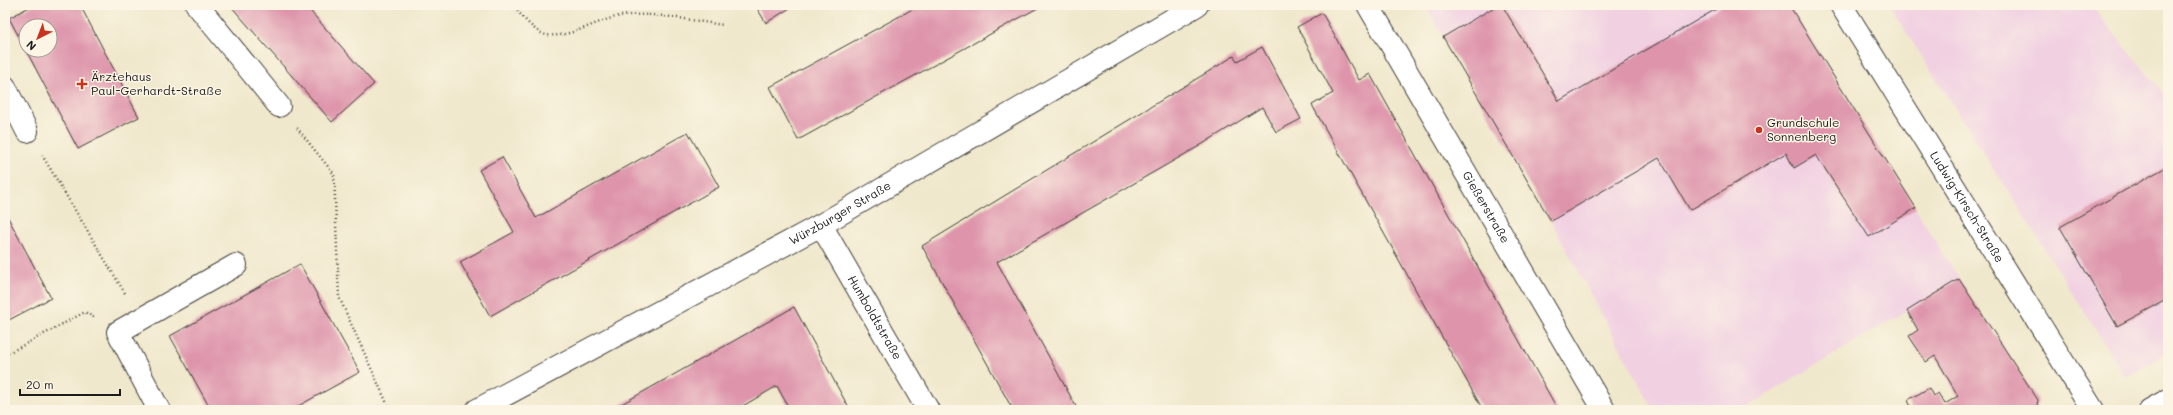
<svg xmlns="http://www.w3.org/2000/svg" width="2173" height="415" font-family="Mali,sans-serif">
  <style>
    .built { fill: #f1d0e2 }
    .building { fill: #de95ac; fill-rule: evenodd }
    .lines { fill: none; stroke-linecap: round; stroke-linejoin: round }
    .minor-casing { stroke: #3c3b36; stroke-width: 24 }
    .path { stroke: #3c3b36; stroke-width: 2.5; stroke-dasharray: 1 3; stroke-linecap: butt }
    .minor { stroke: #fff; stroke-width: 22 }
    .poi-dot { fill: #c8321e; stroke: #fcf5e5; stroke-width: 1.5 }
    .labels { text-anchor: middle; stroke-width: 3; stroke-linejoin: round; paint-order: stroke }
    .poi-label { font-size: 12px; fill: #1c1c1c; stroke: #fcf5e5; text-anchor: start }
    .street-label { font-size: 12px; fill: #1c1c1c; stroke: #fcf5e5 }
  </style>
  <rect width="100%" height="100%" fill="#fcf5e5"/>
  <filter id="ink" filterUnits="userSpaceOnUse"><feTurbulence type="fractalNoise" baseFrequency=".025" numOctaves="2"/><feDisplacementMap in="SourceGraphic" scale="8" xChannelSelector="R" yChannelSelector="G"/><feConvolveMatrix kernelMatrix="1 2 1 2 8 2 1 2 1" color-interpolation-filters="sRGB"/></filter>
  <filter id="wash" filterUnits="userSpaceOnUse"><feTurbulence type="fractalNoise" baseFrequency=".012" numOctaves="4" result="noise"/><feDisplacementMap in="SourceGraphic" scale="16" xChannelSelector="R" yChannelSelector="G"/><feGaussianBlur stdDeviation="0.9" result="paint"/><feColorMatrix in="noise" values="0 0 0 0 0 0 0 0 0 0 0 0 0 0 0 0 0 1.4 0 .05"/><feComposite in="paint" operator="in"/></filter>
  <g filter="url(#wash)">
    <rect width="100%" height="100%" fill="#f0e8cc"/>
    <path class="built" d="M1425 5H1789L1959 279 1742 410H1654L1551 221Z
      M1889 5H2091L2168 99V352L2125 377 2034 231Z"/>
    <g id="blocks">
      <path class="building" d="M33 5H80L139 117 78 149 9 18ZM26 26H50V50H26Z
        M230 5H305L374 84 332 122Z
        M755 5H793V6L766 23Z
        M920 5H1043L798 140 770 87Z
        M1498 5H1502L1559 101 1723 5H1789L1916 208 1869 237 1816 155 1794 168 1786 153 1690 210 1659 158 1551 221 1443 37Z
        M1322 13 1359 80 1370 74 1558 410H1483L1312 105 1333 93 1297 27Z
        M1262 47 1301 119 1276 132 1262 107 1201 145 997 262 1078 410H1013L922 246 1234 56 1237 61Z
        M688 132 719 187 490 316 460 262 514 232 479 170 502 157 536 218Z
        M2168 166V299L2117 326 2060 227Z
        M5 212 51 298 5 322Z
        M300 264 360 372 291 410H211L170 336Z
        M1959 279 2038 400 2036 410H1912L1908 400 1929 388 1933 396 1938 393 1945 404 1958 396 1935 356 1926 362 1909 336 1918 330 1907 311Z
        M794 307 850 410H790L777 386 736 410H611Z"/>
    </g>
  </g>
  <g filter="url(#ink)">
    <use href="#blocks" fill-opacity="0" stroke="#3c3b36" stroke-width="1"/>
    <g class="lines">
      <g class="minor-casing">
        <g id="minor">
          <path d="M197 5 279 106"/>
          <path id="s1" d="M1368 5 1604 410"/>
          <path id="s2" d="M1841 5 2093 410"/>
          <path d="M5 87 27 131"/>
          <path id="s3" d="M821 225 928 410"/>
          <path d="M159 410 118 332 236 265"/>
          <path id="s4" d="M477 410 821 225 1197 5"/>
          <path d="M2150 410 2168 400"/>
        </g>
      </g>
      <path class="path" d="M512 5C521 14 534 33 547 35 572 38 596 20 621 16 654 11 691 21 724 25
        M297 128 334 174 339 297 390 410
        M42 155 126 295
        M5 355 85 312 95 318"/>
      <use href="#minor" class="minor"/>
    </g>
  </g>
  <g class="poi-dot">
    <path d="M80 78h4v4h4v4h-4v4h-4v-4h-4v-4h4z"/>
    <circle cx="1759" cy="130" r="4"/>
  </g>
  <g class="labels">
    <g class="poi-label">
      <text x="91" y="81">Ärztehaus<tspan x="91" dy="14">Paul-Gerhardt-Straße</tspan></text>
      <text x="1767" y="127">Grundschule<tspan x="1767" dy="14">Sonnenberg</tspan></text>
    </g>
    <g class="street-label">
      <text dy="4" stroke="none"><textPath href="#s2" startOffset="238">Ludwig-Kirsch-Straße</textPath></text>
      <text dy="4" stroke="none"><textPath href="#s1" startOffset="234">Gießerstraße</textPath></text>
      <text dy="4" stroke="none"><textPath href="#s4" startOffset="413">Würzburger Straße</textPath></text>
      <text dy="4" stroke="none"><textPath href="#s3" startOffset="107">Humboldtstraße</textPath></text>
    </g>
  </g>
  <rect width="2173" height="415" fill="none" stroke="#fcf5e5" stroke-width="20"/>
  <g transform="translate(38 38) rotate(222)"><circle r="19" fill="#fcf5e5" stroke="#a29e95"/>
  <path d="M0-3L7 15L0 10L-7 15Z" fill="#c8321e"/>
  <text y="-6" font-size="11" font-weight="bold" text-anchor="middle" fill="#1c1c1c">N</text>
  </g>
  <path d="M20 389v6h100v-6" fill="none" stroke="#1c1c1c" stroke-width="2"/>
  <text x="26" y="389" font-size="12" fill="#1c1c1c" stroke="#fcf5e5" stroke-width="3" paint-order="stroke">20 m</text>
</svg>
